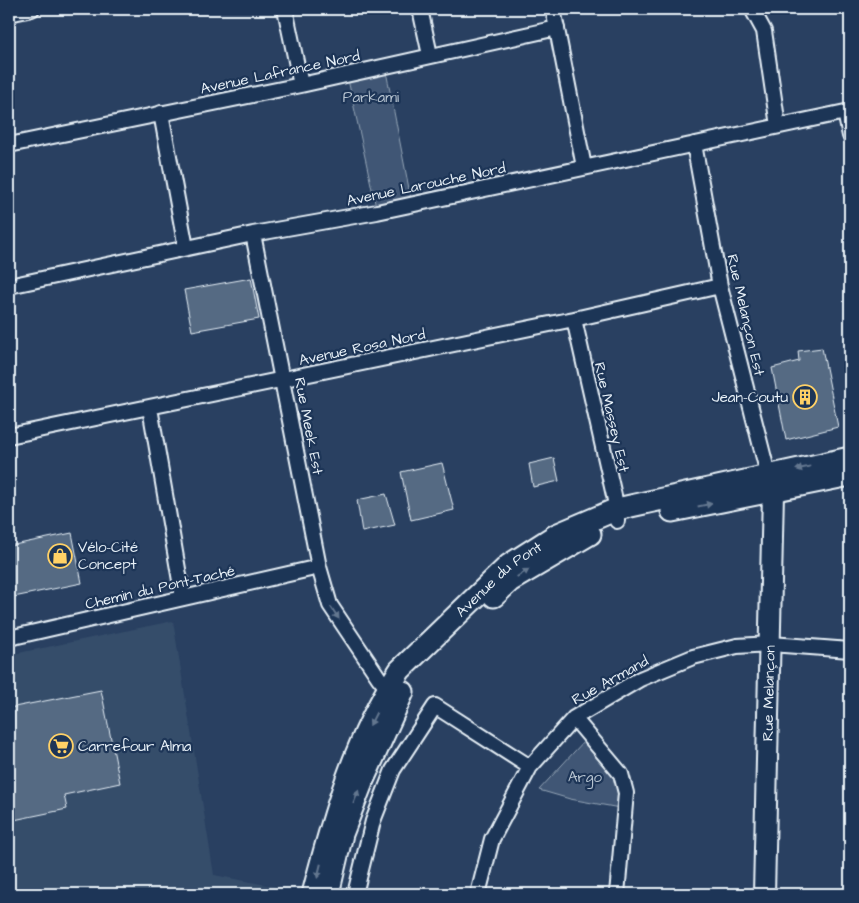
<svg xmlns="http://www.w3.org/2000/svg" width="859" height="903" font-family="'Architects Daughter',sans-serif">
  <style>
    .built { fill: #364d6b }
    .green { fill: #415774; stroke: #94a4b6 }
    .building { fill: #556a83; stroke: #e8f1f8 }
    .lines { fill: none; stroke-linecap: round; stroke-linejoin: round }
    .street-casing { stroke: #e8f1f8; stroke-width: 18 }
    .secondary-casing { stroke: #e8f1f8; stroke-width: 24 }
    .primary-casing { stroke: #e8f1f8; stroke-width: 25 }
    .street { stroke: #1d3557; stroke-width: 14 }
    .secondary { stroke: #1d3557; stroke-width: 20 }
    .primary { stroke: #1d3557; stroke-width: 21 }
    .oneway { fill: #64778f }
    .labels { text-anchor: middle; stroke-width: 4.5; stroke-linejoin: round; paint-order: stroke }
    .street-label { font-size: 15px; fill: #e8f1f8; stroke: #1d3557 }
    .park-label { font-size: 15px; fill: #b6c3d0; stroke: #1d3557 }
    .poi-label { font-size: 15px; fill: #e8f1f8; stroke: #1d3557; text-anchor: start }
  </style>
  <rect width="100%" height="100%" fill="#294061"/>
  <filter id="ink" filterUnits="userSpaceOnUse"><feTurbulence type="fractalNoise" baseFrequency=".02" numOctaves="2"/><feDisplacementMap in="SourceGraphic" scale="10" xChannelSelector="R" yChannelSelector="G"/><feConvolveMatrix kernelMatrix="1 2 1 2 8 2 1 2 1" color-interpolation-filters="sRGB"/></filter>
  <g filter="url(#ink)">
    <path class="built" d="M173 621 214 875 313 894H9V655Z"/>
    <path class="green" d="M385 66 412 204 377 212 347 75Z
      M585 740 620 783V808L570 799 539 790Z"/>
    <path class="building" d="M251 278 259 319 192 331 184 290Z
      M822 348 838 427 786 440 772 368 799 361 798 351Z
      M554 458 559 481 533 487 529 464Z
      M442 463 454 510 411 520 401 472Z
      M386 494 395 525 362 532 357 500Z
      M72 533 82 583 9 598V546Z
      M101 690 120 783 64 795 67 809 9 821V708Z"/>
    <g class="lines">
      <g class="street-casing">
        <path id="street" d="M285 9 301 85
          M420 9 430 55
          M553 9 584 167
          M752 9 764 31 778 126
          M9 14 32 9
          M845 112 850 136
          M161 113 186 248
          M694 144 720 286 770 482
          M9 145 301 85 557 28
          M253 234 319 567 330 605 379 678 393 695
          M9 286 253 234 377 212 850 111
          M574 319 617 509V521
          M150 408 183 598
          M9 436 574 319 720 286
          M9 638 319 567
          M574 718 621 774 626 793 617 894
          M355 894 373 821 393 770 435 706 530 767
          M478 894 492 839 530 767 574 718 640 679 693 657 737 646 771 644 850 650"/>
      </g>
      <g class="secondary-casing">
        <g id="secondary">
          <path id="s1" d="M764 894 773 492"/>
        </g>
      </g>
      <g class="primary-casing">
        <g id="primary">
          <path d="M672 511 850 475"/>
          <path d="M494 596 510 581 590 534"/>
          <path id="s2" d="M313 894C333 816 355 738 400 670L509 565 556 535 617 509 850 458"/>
          <path d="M328 894 342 834 363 780 403 692"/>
        </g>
      </g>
      <use href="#street" class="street"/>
      <use href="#secondary" class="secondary"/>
      <use href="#primary" class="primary"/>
    </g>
    <defs><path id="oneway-solid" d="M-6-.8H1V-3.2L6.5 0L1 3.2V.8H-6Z" transform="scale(1.25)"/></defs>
    <g class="oneway">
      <use href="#oneway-solid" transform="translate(803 468) rotate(168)"/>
      <use href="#oneway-solid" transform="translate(705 505) rotate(-11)"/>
      <use href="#oneway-solid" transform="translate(523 573) rotate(-32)"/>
      <use href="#oneway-solid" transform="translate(335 613) rotate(56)"/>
      <use href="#oneway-solid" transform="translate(373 719) rotate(117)"/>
      <use href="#oneway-solid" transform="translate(356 797) rotate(-69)"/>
      <use href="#oneway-solid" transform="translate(319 871) rotate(104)"/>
    </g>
  </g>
  <defs>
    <g id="building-ring" transform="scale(1.25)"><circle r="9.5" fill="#1d3557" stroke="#ffd166" stroke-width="1.5"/><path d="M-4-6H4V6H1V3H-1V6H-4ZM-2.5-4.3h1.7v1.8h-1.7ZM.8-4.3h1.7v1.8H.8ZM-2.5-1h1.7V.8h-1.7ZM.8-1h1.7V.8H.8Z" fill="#ffd166"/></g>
    <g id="shop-ring" transform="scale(1.25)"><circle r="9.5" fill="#1d3557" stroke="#ffd166" stroke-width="1.5"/><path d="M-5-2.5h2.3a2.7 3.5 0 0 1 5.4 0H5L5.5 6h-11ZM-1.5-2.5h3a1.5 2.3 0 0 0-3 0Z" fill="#ffd166"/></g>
    <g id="supermarket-ring" transform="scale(1.25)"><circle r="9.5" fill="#1d3557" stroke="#ffd166" stroke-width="1.5"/><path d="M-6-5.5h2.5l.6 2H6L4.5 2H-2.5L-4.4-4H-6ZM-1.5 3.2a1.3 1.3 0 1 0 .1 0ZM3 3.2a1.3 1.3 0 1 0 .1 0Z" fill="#ffd166"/></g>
  </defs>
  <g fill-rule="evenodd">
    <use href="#building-ring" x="805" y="397"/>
    <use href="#shop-ring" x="60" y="556"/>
    <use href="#supermarket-ring" x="61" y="746"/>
  </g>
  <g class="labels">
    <g class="street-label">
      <text transform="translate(280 72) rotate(-12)" y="5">Avenue Lafrance Nord</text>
      <text transform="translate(426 184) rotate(-12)" y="5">Avenue Larouche Nord</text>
      <text transform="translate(746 315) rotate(77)" y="5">Rue Melançon Est</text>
      <text transform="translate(362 347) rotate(-12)" y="5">Avenue Rosa Nord</text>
      <text transform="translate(612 417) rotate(77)" y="5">Rue Massey Est</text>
      <text transform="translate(309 426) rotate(79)" y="5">Rue Meek Est</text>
      <text dy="5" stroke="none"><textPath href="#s2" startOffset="376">Avenue du Pont</textPath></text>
      <text transform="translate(160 587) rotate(-13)" y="5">Chemin du Pont-Taché</text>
      <text transform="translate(610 680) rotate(-29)" y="5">Rue Armand</text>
      <text dy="5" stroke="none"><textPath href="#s1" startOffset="201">Rue Melançon</textPath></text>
    </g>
    <g class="park-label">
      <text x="371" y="102">Parkami</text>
      <text x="585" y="782">Argo</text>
    </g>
    <g class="poi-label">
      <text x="788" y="402" text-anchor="end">Jean-Coutu</text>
      <text x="78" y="552">Vélo-Cité<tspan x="78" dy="17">Concept</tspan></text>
      <text x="78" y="751">Carrefour Alma</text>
    </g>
  </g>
  <rect width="859" height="903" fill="none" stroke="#1d3557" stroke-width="30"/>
  <rect x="15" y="15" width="829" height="873" fill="none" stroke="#e8f1f8" stroke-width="2" filter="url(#ink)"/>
</svg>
